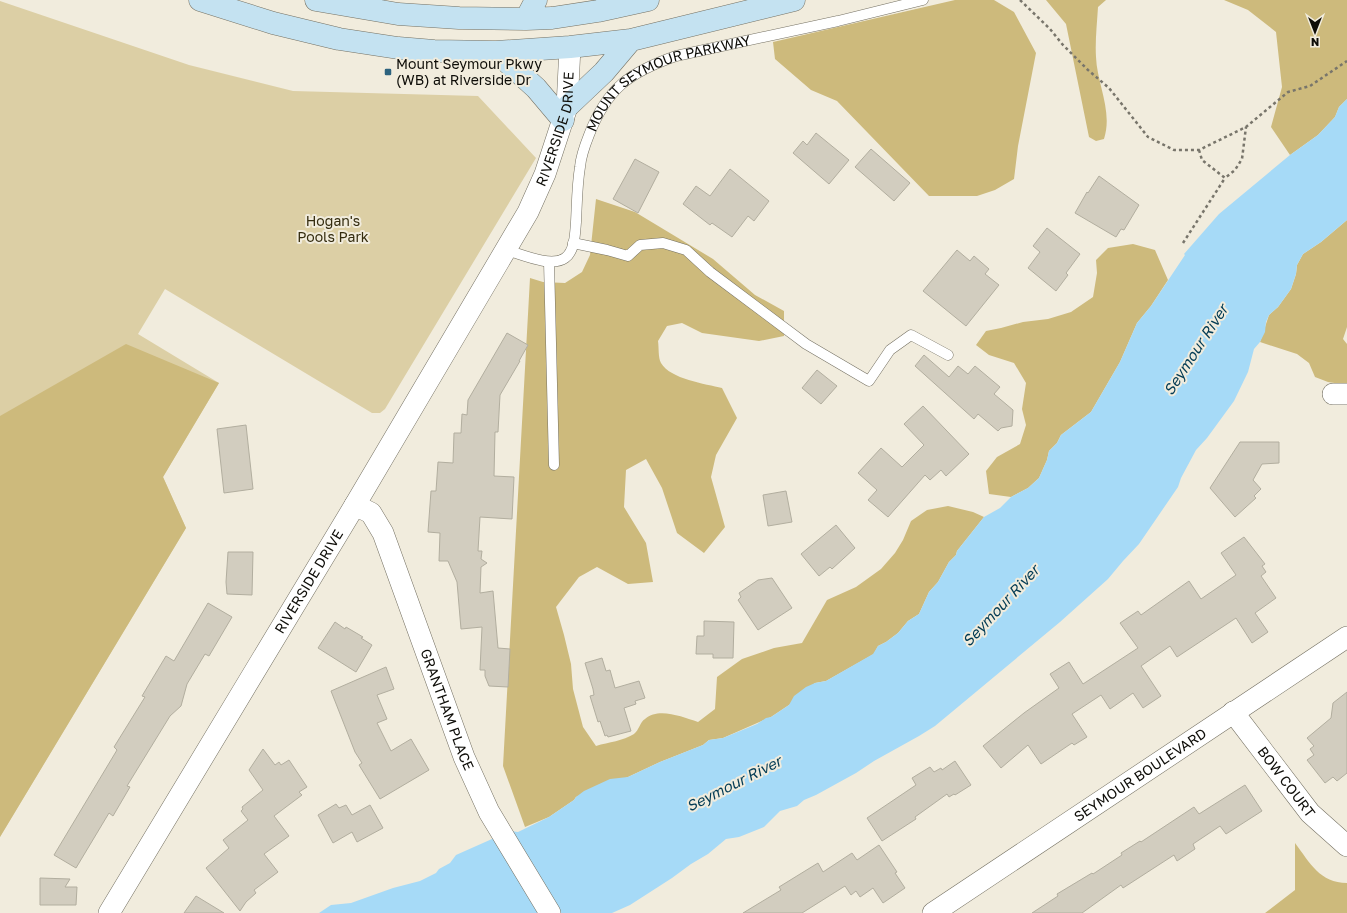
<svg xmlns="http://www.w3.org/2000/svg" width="1347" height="913" font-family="'Golos Text',sans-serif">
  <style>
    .green { fill: #dccfa5 }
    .forest { fill: #cdba7c }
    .water { fill: #a6daf7 }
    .building { fill: #d2cdbf; stroke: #b2ae9f }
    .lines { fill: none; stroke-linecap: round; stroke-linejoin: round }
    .lane-casing { stroke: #757163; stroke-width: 11 }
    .street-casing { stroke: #757163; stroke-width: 22 }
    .secondary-casing { stroke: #757163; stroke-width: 23 }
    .path { stroke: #78756b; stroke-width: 2.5; stroke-dasharray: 3 3; stroke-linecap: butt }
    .lane { stroke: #fff; stroke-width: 10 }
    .street { stroke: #fff; stroke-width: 21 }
    .secondary { stroke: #c4e2f1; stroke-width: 22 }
    .poi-dot { fill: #2d637e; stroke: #f1ecdd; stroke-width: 1.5 }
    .labels { text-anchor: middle; stroke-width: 4; stroke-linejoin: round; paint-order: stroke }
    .poi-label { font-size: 14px; fill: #0e0d08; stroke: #f1ecdd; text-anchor: start }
    .street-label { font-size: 14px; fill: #0e0d08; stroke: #f1ecdd }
    .park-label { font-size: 14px; fill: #342c0f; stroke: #f1ecdd }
    .water-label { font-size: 15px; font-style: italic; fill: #023b54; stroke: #f1ecdd }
  </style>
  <rect width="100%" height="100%" fill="#f1ecdd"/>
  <path class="green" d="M0 1 189 65 293 91 478 96 536 158 385 409 380 413H372L165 289 138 334 219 383 163 477 186 528 0 837Z"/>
  <path class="forest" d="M955 0H994L1014 12 1036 53 1018 146 1014 179 995 190 977 196H929L837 101 811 90 775 59 773 42Z
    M1046 0H1106L1098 7C1097 24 1095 41 1096 57 1097 84 1113 111 1104 139L1096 141 1089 137 1066 24Z
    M1224 0H1347V99L1339 107 1335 117 1318 135 1290 155 1271 127 1282 87 1276 32 1248 10Z
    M596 199 635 212 713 259 755 295 784 311V336L759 341 702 333 682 323 667 326 658 341C659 347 658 358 661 363 670 379 706 384 722 388L737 418 716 455 711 477 725 527 704 553 677 533 662 488 646 459 626 470 624 507 646 543 653 582 628 584 597 567 579 577 556 607 564 635 571 664 573 689 583 727 596 746C609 742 623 741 634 734 639 730 640 722 645 719 659 707 682 717 698 722L715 709 717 677 742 659 774 648 802 643 827 600 856 587 881 569 895 553 903 540 911 521 927 510 948 506 973 512 984 517 957 551 956 555 949 562 938 582 929 592 919 614 908 621 898 633 886 642 878 646 874 654 826 681 815 683 789 705 771 717 723 738 709 740 703 745 660 762 628 777 576 797 574 800 549 817 525 827 503 766 530 278 543 282 565 283 582 272 590 255Z
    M1347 220V327L1343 339 1347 344V385L1328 382 1315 377 1309 363 1297 354 1260 342 1269 315 1278 307 1291 289 1296 274 1297 265 1303 254 1321 242Z
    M1133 244 1155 250 1168 280 1151 306 1137 323 1120 362 1091 412 1061 435 1057 443 1049 451 1047 460 1039 478 1028 488 1011 497 989 494 986 471 997 457 1020 444 1026 425 1022 409 1026 383 1014 363 989 355 976 345 986 331 1001 328 1023 322 1048 319 1071 312 1093 297 1097 273 1096 260 1108 248Z
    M126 344 219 383 163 477 186 528 0 837V416Z
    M1295 843C1310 863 1320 883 1347 883V913H1265L1295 890Z"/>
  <path class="water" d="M1347 99V220L1321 242 1303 254 1297 265 1296 274 1291 289 1278 307 1269 315 1266 322 1265 332 1260 342 1254 349 1248 372 1234 401 1207 438 1196 450 1181 478 1178 487 1139 544 1123 561 1108 579 1060 622 935 726 919 736 874 761 856 773 816 795 804 800 797 806 780 811 764 827 739 837 726 839 708 854 691 864 672 878 630 905 612 913H319L331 905 351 903 393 888 420 881 436 873 439 869 450 863 456 855 510 831 518 832 549 817 574 800 576 797 584 791 610 779 628 777 660 762 703 745 709 740 723 738 757 724 766 718 771 717 789 705 794 696 806 687 815 683 826 681 873 654 878 646 886 642 898 633 908 621 919 614 929 592 938 582 949 562 956 555 957 551 984 517 1000 508 1011 497 1028 488 1039 478 1047 460 1049 451 1057 443 1061 435 1091 412 1120 362 1137 323 1151 306 1185 255 1184 254 1219 214 1290 155 1318 135 1335 117 1339 107Z"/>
  <path class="building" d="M816 133 849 160 829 184 793 153 803 141 807 145Z
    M871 149 910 183 894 201 855 167Z
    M635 159 659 172 638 213 613 199Z
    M730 169 769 201 754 221 748 216 732 237 712 223 710 225 683 204 696 186 710 196Z
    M1099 176 1139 205 1124 230 1121 229 1116 237 1075 213 1087 192 1088 193Z
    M1047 228 1080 254 1066 273 1068 275 1056 291 1028 268 1040 252 1033 246Z
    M957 250 970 261 974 256 989 269 985 274 999 285 966 326 923 291Z
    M507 333 528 345 519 361H520L500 395 498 432H495L494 476 514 477 512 519 480 517 478 551H482L481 559 487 563 481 567 480 593 493 591 498 648 510 649 508 687 489 686 485 676V670H480L482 627 461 629 457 582 448 561H439L440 533 428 532 431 491H436L438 462 453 463 454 433H461L462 414 467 415 468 400Z
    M924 355 949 377 958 366 968 374 975 366 1000 387 994 394 1013 410 1012 426 1001 428 998 431 978 414 974 419 915 366Z
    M817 370 837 386 821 404 802 388Z
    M923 406 969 454 946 476 941 470 930 480 925 475 888 517 868 500 877 490 858 473 881 448 902 467 924 445 904 424Z
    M246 425 253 489 224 493 217 429Z
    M1240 442H1279V463L1262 464 1253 480 1261 489 1254 496 1256 498 1235 517 1210 488Z
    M786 491 792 522 768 526 763 495Z
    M836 525 855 548 832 569 830 567 819 576 801 554Z
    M1244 537 1265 564 1262 566 1266 572 1261 576 1276 598 1255 613 1268 632 1252 643 1236 618 1177 657 1170 646 1141 666 1161 696 1143 708 1133 693 1110 709 1101 695 1072 714 1087 737 1074 745 1072 743 1041 764 1028 745 1001 768 983 746 1024 713 1059 688 1050 674 1069 662 1083 684 1138 648 1120 623 1138 611 1141 615 1189 581 1201 599 1236 575 1221 553Z
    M228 552H253L252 595 227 594 226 582Z
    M772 578 792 608 758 630 738 600 741 597 739 593 758 580Z
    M208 603 232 617 209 656 205 654 187 684 181 706 170 716 127 786 130 787 113 816 109 813 76 868 54 855 117 750 114 747 145 697 142 696 166 656 174 661Z
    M704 621 734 622 733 658H713V654H696L697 636H704Z
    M335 622 345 629 346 627 363 637 361 638 372 645 356 672 318 648Z
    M602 658 606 671 610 670 615 688 639 681 645 698 635 701 636 704 624 708 631 731 608 737 607 735 605 736 600 721 598 722 590 696 594 695 593 689 585 663Z
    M386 667 394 689 377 695 387 719 377 723 391 751 411 739 429 770 380 799 359 765 362 763 355 752 331 691Z
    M1347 692V773L1337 781 1333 777 1325 783 1307 760 1314 755 1310 749 1314 746 1307 738 1331 718 1333 703Z
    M263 749 275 765 279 762 281 765 289 760 307 787 299 792 302 795 274 816 289 836 264 854 278 872 254 890 256 893 246 902 240 911 206 868 229 848 223 840 248 820 241 811 243 809 242 807 263 790 249 770Z
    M955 761 971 785 955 795 954 794 949 797 947 794 915 817 916 819 882 841 867 818 916 785 912 778 930 767 934 772 941 768 942 770Z
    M1245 785 1262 811 1226 834 1220 826 1193 844 1195 849 1177 861 1174 855 1123 888 1121 885 1082 913H1032L1058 896 1057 894 1092 873 1093 874 1122 855 1121 853 1140 841 1141 842 1194 807 1199 814Z
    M336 804 339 808 346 805 352 815 370 805 383 828 357 842 352 832 333 843 318 815Z
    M879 845 897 872 895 873 905 888 883 903 873 888 860 897 856 891 851 895 845 886 802 913H743L781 890 779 887 818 863 823 872 852 853 857 860Z
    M40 878 70 879 65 887H77L76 905H40Z
    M196 896 224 913H184Z"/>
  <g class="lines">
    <g class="lane-casing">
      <g id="lane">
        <path d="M573 243 607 250 628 256 640 245 663 243 686 250 710 272 806 344 869 381 890 350 911 335 948 355"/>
        <path id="s1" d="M506 250C521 254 551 268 565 258 575 251 575 234 576 222 577 203 577 185 580 167 581 155 585 145 589 135 607 88 630 72 676 56L838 21 923 0"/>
        <path d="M549 262 554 465"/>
      </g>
    </g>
    <g class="street-casing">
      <g id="street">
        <path d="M1333 394H1347"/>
        <path id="s2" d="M355 505 371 513 383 533 464 757 489 812 550 913"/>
        <path id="s3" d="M1233 712 1310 813 1347 846"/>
        <path id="s4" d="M109 913 355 505 528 212 545 174 567 107 570 47"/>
        <path id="s5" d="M933 913 1347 637"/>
      </g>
    </g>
    <g class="secondary-casing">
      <path id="secondary" d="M200 0 273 23 339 39 398 48 434 51 496 52 570 47 631 40 794 0
        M316 0 398 14 459 18 526 19 552 18 598 11 648 0
        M526 19 536 0
        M496 52 536 88 563 120
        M567 107 604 72 631 40"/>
    </g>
    <path class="path" d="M1020 0 1050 29 1063 45 1088 70 1109 88 1148 137 1174 150H1199L1246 127 1288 92 1310 86 1347 61
      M1199 150 1202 160 1225 178 1235 170 1242 159 1246 127
      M1183 243 1225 178"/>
    <use href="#lane" class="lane"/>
    <use href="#street" class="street"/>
    <use href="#secondary" class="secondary"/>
  </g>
  <rect class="poi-dot" x="384" y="68" width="8" height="8" rx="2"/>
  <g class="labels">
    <g class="poi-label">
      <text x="396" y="69">Mount Seymour Pkwy<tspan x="396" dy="16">(WB) at Riverside Dr</tspan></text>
    </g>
    <g class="street-label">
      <text dy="5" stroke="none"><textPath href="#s1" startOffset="290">MOUNT SEYMOUR PARKWAY</textPath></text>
      <text dy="5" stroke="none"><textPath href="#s4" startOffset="905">RIVERSIDE DRIVE</textPath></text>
      <text dy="5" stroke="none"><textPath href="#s4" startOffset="387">RIVERSIDE DRIVE</textPath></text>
      <text dy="5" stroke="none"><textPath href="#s2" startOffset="229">GRANTHAM PLACE</textPath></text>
      <text dy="5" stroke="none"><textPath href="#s5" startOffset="249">SEYMOUR BOULEVARD</textPath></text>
      <text dy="5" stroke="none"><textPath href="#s3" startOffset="88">BOW COURT</textPath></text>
    </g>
    <g class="park-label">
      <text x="333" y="226">Hogan's<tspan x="333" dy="16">Pools Park</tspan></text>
    </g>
    <g class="water-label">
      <text transform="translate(1196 350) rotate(-57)" y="5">Seymour River</text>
      <text transform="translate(1001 606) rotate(-47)" y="5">Seymour River</text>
      <text transform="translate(734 784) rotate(-27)" y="5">Seymour River</text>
    </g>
  </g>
  <g transform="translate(1315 32) rotate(180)" stroke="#f1ecdd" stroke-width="3" paint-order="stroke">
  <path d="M0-3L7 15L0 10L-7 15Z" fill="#0e0d08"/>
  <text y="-6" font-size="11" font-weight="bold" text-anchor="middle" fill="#0e0d08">N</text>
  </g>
</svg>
